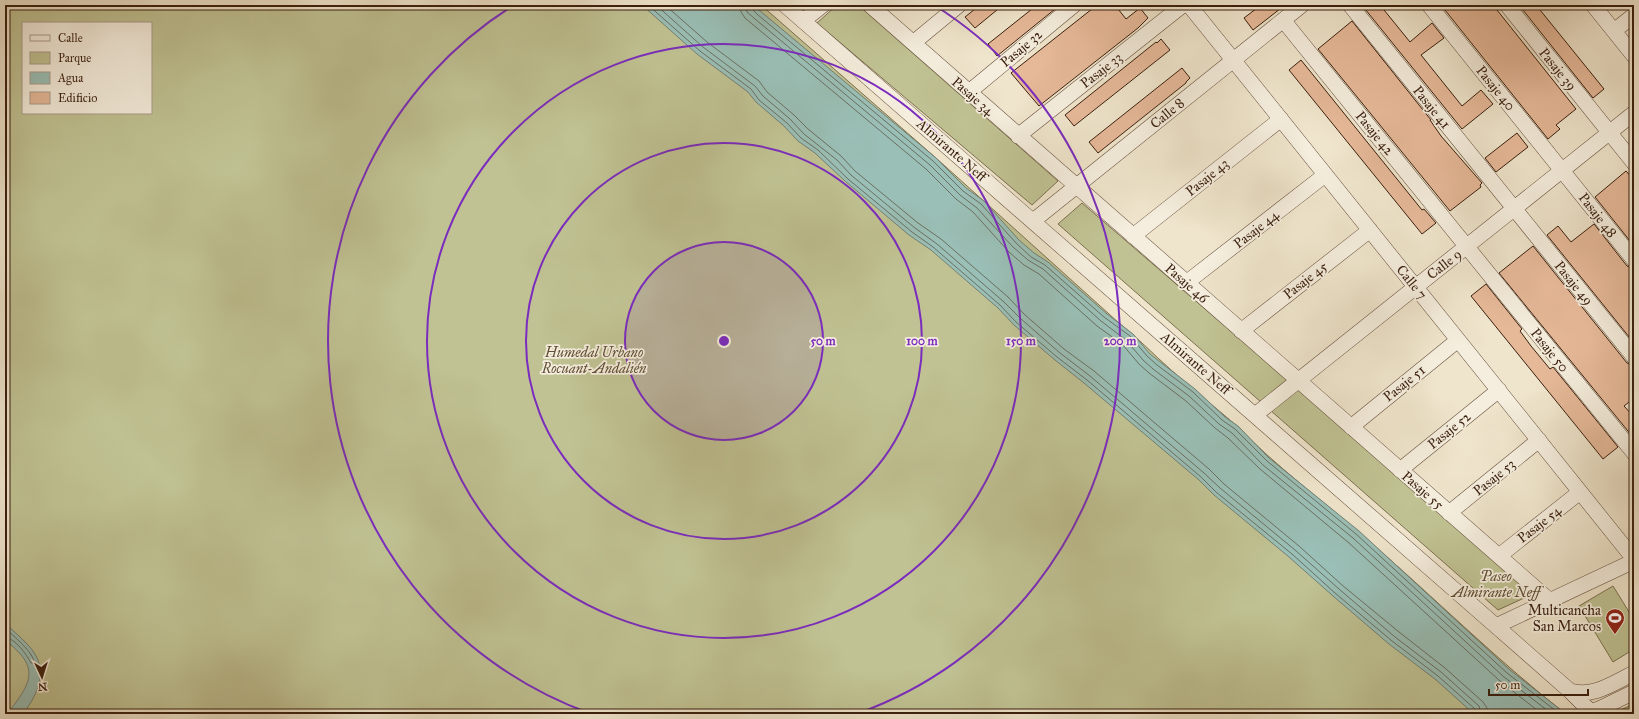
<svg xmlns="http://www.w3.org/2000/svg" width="1639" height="719" font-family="'IM FELL Great Primer',serif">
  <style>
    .green { fill: #c0c293; stroke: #7d7050; fill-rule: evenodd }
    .water { fill: #9abfb6; stroke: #747f73 }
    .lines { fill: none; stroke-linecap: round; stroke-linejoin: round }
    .shore { stroke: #6a6f62; stroke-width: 1 }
    .building { fill: #e6b999; stroke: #3a1f0e }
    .minor-casing { stroke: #67503e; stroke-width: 16 }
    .minor { stroke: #f5eede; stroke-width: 15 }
    .ring { fill: none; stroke: #7b2cbf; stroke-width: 2 }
    .labels { text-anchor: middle; stroke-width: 3.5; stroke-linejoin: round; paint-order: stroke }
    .street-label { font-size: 14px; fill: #3a1f0e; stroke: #f5eede }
    .park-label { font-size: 14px; font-style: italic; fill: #625036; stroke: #f5eede }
    .poi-label { font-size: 14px; fill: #3a1f0e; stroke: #f5eede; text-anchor: end }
    .centre { fill: #7b2cbf; stroke: #f5eede; stroke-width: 2 }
    .ring-label { font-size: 12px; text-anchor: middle; font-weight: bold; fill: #7b2cbf; stroke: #f5eede; stroke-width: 3.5; stroke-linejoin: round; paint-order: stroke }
  </style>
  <rect width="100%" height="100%" fill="#efe5cc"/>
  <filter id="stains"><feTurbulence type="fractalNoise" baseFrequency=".005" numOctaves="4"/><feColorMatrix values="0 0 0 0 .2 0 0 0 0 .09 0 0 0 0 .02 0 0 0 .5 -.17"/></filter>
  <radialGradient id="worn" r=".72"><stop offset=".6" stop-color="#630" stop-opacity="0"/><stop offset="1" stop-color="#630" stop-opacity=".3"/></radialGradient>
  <path class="green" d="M5 5H761L936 158 1119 323C1137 337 1153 354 1170 369 1192 389 1215 407 1237 426 1242 430 1246 436 1252 441 1292 479 1337 512 1378 549 1441 604 1500 663 1566 714H5ZM23 23H151V113H23Z
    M837 5H858L1058 181 1032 205 817 23Z
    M1082 203 1535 593 1498 610 1058 224Z
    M1613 586 1634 620V649L1613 662 1579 606Z
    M1634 704V714H1611Z"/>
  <path class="water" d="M642 5H753L936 158 966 188 984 201 1019 240 1034 253 1048 262 1107 314 1133 334 1150 354 1195 389 1225 417 1238 426 1269 458 1359 531 1510 670 1566 714H1474L1435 679 1389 644 1333 596 1289 557 1214 495 1199 480 1084 383 1055 360 1014 325 998 308 931 250 909 235 845 181 815 153 798 141 784 126 756 102 748 92 697 54Z
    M5 622C11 630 20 636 27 644 50 667 40 691 23 714H7C32 682 41 668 5 640Z"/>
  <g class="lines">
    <path class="shore" d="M648 5 700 51 751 89 759 100 787 123 801 138 818 150 848 179 912 232 933 247 1000 305 1016 322 1057 357 1087 380 1201 477 1216 492 1292 554 1335 593 1392 641 1438 676 1475 709 1476 714
      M656 5 703 47 755 86 763 96 790 119 804 134 837 160 851 175 915 228 937 244 1004 302 1020 318 1060 353 1090 376 1204 473 1220 488 1295 550 1339 589 1395 637 1441 672 1479 706 1481 714
      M665 5 707 42 759 81 767 92 794 115 808 129 841 156 855 171 918 223 941 239 1008 297 1024 314 1064 349 1094 371 1156 424 1209 469 1224 484 1299 546 1342 585 1399 632 1445 668 1483 702 1487 708V714
      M740 5 741 12 745 18 926 169 956 199 973 212 1009 252 1024 265 1039 274 1097 326 1122 344 1139 364 1149 373 1186 401 1215 428 1228 438 1260 469 1349 543 1500 681 1542 714
      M746 5 747 12 755 19 930 165 960 195 977 208 1013 247 1028 260 1043 269 1101 321 1126 340 1143 360 1153 369 1189 396 1219 424 1232 433 1263 465 1353 538 1504 677 1552 714
      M751 5 752 9 758 15 933 161 963 191 981 204 1016 243 1031 257 1045 265 1104 317 1130 336 1147 356 1157 365 1193 392 1222 420 1235 429 1267 461 1356 534 1507 673 1560 714
      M5 628C13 636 34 652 34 663H31C26 654 16 639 5 637"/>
  </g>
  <path class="building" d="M980 5H1003L975 28 965 17Z
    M1037 5H1060L997 56 988 44Z
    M1097 5H1115L1126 19 1140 8 1148 18 1138 28 1039 106 1011 73Z
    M1261 5H1285L1253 30 1244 18Z
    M1370 5H1380L1410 42 1432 23 1444 38 1421 55 1462 106 1481 90 1493 104 1462 129 1365 9Z
    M1441 5H1493L1576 109 1556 125 1560 129 1548 139Z
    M1519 5H1536L1604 89 1593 98Z
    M1352 21 1431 120H1430L1441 136 1482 183 1480 185 1481 187 1450 211 1318 49Z
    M1161 39 1170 50 1074 126 1065 115 1156 42 1157 43Z
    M1301 60 1422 210 1424 209 1436 223 1422 234 1289 70Z
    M1182 68 1190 78 1186 82V83L1098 153 1089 142Z
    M1517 133 1528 147 1496 172 1485 158Z
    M1626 171 1634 180V246L1595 197Z
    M1594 224 1627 266 1634 269V343L1547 235 1558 226 1571 242Z
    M1533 246 1627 363 1634 366V398L1624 406 1634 417V434L1632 436 1499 273Z
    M1486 284 1522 329 1520 331 1531 346 1550 369 1553 367 1618 447 1603 459 1471 296Z"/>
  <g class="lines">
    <g class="minor-casing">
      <path id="minor" d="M785 5 1496 626 1570 691 1588 709 1592 711 1599 709 1634 692
        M870 5 1549 600
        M1189 5 1634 559
        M1350 5 1634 357
        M1429 5 1634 260
        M1507 5 1634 163
        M1593 5 1634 56
        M1283 20 1634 453
        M803 21 823 5
        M1614 31 1634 15
        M913 43 959 5
        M969 92 1074 5
        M1018 136 1183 5
        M1033 221 1302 5
        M1133 236 1281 119
        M1186 283 1325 175
        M1241 331 1370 230
        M1255 415 1634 113
        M1351 427 1458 340
        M1400 470 1499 390
        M1449 513 1539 440
        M1499 556 1580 492
        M1496 626 1634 561
        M1570 691C1593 698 1613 683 1634 673"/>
    </g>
    <use href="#minor" class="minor"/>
  </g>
  <circle cx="724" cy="341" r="99" fill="#7b2cbf" fill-opacity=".12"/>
  <g class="ring">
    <circle cx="724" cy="341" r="99"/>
    <circle cx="724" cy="341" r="198"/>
    <circle cx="724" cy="341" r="297"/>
    <path d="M589 713A396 396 0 0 1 514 5M934 5A396 396 0 0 1 859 713"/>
  </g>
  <defs>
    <g id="stadium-pin" transform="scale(1)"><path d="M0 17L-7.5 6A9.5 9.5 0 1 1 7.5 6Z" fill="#8f2418" stroke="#f5eede"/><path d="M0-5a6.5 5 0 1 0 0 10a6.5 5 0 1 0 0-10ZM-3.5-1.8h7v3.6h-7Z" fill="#fff"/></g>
  </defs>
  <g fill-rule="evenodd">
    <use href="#stadium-pin" x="1615" y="618"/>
  </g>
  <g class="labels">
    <g class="street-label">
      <text transform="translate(1021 48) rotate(-40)" y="5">Pasaje 32</text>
      <text transform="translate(1558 69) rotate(51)" y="5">Pasaje 39</text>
      <text transform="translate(1101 70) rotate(-38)" y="5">Pasaje 33</text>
      <text transform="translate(1496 88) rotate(51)" y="5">Pasaje 40</text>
      <text transform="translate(973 96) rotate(41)" y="5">Pasaje 34</text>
      <text transform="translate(1432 107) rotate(51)" y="5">Pasaje 41</text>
      <text transform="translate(1167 113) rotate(-39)" y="5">Calle 8</text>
      <text transform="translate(1375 133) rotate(51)" y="5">Pasaje 42</text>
      <text transform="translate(952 150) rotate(41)" y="5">Almirante Neff</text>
      <text transform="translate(1207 177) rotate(-39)" y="5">Pasaje 43</text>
      <text transform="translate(1598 215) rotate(52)" y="5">Pasaje 48</text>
      <text transform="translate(1256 229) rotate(-38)" y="5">Pasaje 44</text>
      <text transform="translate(1444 264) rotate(-38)" y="5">Calle 9</text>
      <text transform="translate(1305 280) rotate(-38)" y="5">Pasaje 45</text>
      <text transform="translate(1412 282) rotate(51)" y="5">Calle 7</text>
      <text transform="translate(1187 283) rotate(41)" y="5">Pasaje 46</text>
      <text transform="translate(1574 283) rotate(51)" y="5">Pasaje 49</text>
      <text transform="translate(1550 350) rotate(51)" y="5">Pasaje 50</text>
      <text transform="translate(1196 363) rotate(41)" y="5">Almirante Neff</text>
      <text transform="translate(1404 383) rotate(-39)" y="5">Pasaje 51</text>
      <text transform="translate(1449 430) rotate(-39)" y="5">Pasaje 52</text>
      <text transform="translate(1494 477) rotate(-39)" y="5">Pasaje 53</text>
      <text transform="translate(1423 490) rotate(41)" y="5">Pasaje 55</text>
      <text transform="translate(1539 524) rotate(-38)" y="5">Pasaje 54</text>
    </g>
    <g class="park-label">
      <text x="594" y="357">Humedal Urbano<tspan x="594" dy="16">Rocuant-Andalién</tspan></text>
      <text x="1496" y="581">Paseo<tspan x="1496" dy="16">Almirante Neff</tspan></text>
    </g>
    <g class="poi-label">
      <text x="1601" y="615">Multicancha<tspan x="1601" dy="16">San Marcos</tspan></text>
    </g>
  </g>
  <circle cx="724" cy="341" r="6" class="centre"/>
  <g class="ring-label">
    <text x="823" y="345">50 m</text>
    <text x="922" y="345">100 m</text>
    <text x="1021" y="345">150 m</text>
    <text x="1120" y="345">200 m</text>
  </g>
  <rect width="1639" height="719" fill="none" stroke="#efe5cc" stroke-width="20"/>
  <rect x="6" y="6" width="1627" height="707" fill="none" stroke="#3a1f0e" stroke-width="2"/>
  <rect x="10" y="10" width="1619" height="699" fill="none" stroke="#3a1f0e"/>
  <rect x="22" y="22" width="130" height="92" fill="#f5eede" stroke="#aa9b8b"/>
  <rect x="30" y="35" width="20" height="6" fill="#f5eede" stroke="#aa9b8b"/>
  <text x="58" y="42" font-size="12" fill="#3a1f0e">Calle</text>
  <rect x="30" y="52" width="20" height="12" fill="#c0c293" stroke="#aa9b8b"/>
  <text x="58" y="62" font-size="12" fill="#3a1f0e">Parque</text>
  <rect x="30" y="72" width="20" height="12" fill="#9abfb6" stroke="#aa9b8b"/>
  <text x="58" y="82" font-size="12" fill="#3a1f0e">Agua</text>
  <rect x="30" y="92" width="20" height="12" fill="#e6b999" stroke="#aa9b8b"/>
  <text x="58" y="102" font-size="12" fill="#3a1f0e">Edificio</text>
  <g transform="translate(42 677) rotate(176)" stroke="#f5eede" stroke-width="3" paint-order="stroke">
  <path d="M0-3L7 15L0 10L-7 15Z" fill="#3a1f0e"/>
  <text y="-6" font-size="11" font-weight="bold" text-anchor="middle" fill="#3a1f0e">N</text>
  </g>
  <path d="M1489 689v6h99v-6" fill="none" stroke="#3a1f0e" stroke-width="2"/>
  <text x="1495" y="689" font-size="12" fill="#3a1f0e" stroke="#f5eede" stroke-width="3" paint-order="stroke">50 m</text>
  <rect width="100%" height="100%" filter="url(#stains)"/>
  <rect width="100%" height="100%" fill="url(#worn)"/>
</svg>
